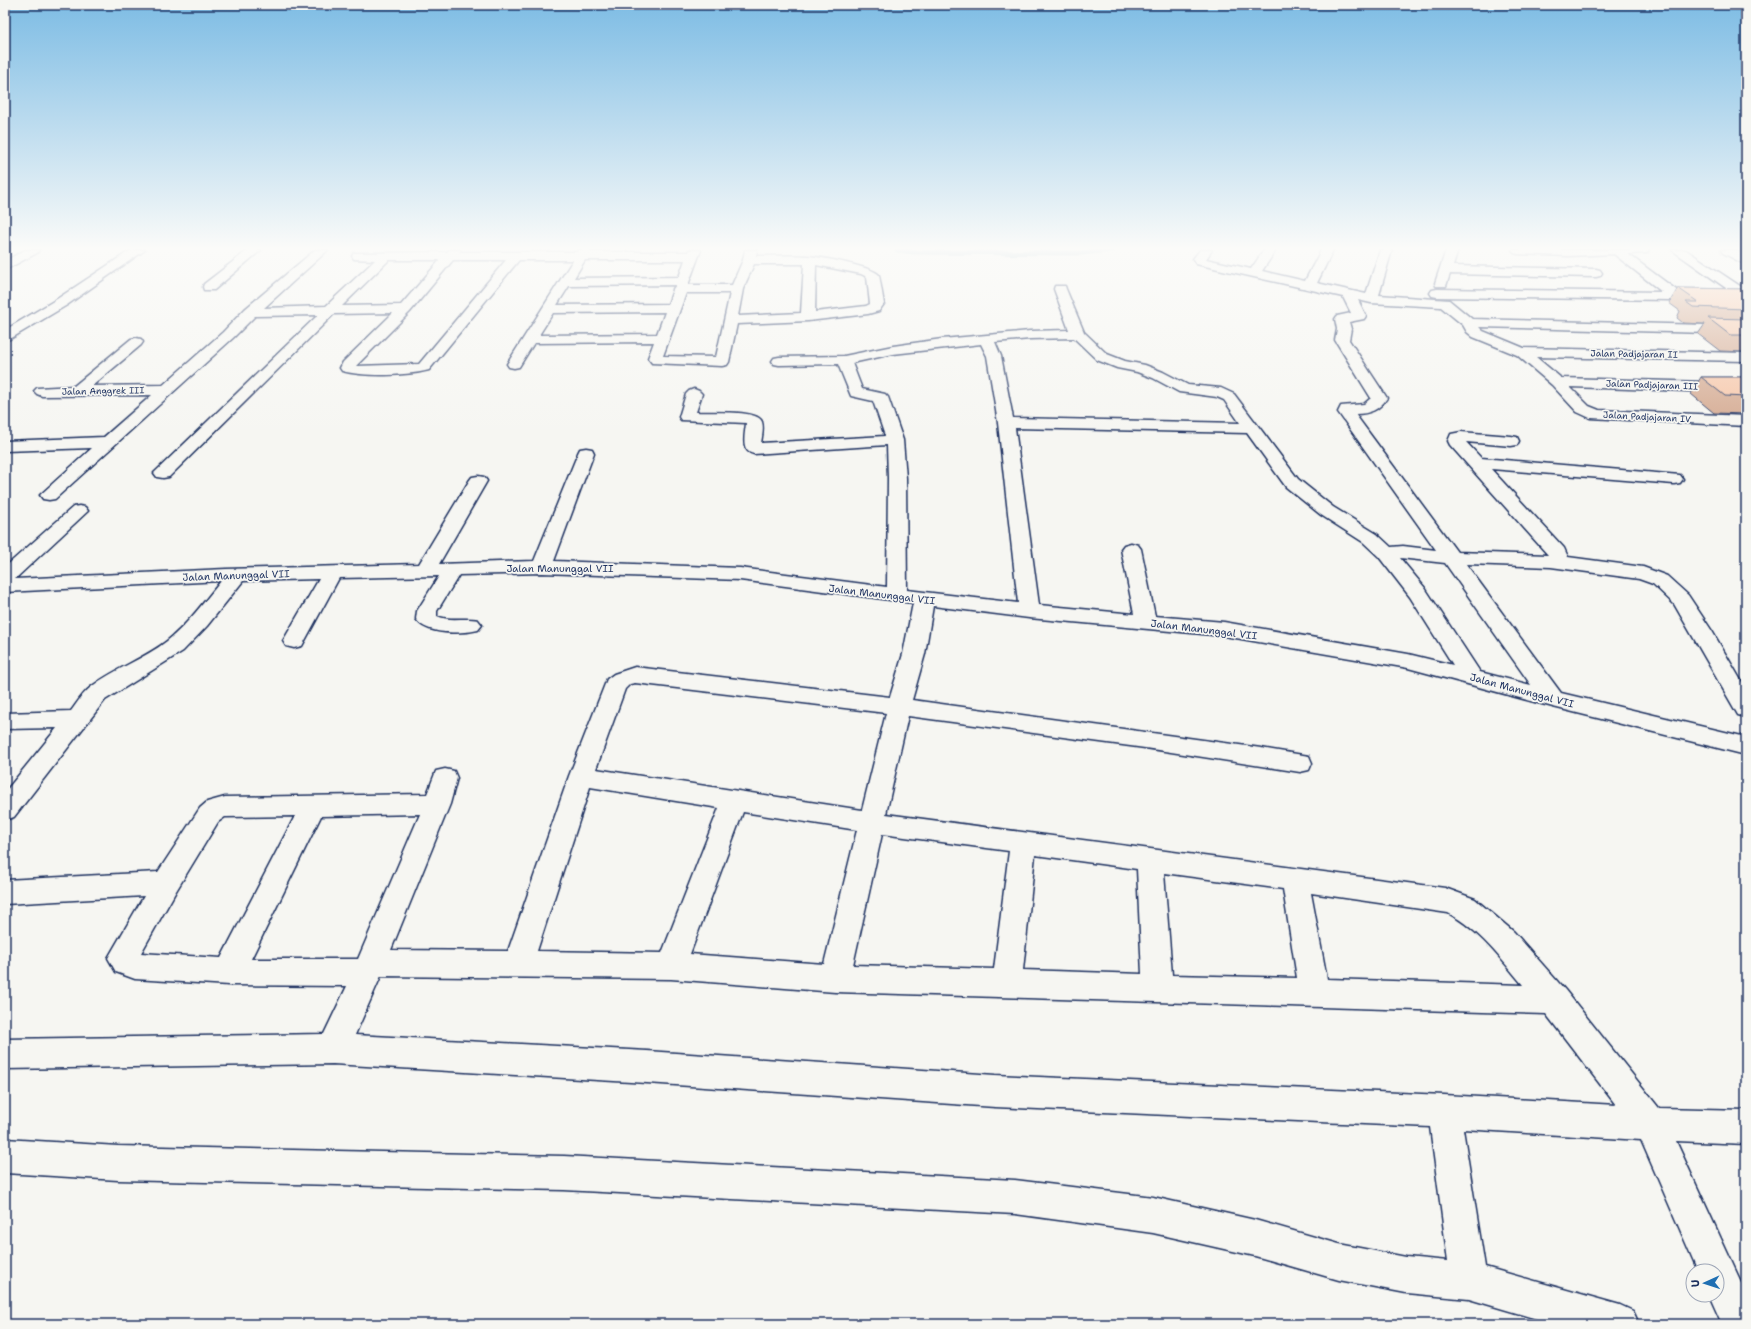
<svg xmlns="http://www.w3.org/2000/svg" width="1751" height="1329" font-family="'Shantell Sans',sans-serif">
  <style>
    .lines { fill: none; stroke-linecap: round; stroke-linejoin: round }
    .stream { stroke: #568bab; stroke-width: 5 }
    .minor-casing { stroke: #1b2f5e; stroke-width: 3 }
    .minor { fill: #f6f6f2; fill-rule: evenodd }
    .wall { fill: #d4a990; stroke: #1b2f5e }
    .building { fill: #f6c5a7; stroke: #1b2f5e }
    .labels { text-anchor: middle; stroke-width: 3.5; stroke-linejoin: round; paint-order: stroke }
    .far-street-label { font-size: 9px; fill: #1b2f5e; stroke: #f6f6f2 }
    .street-label { font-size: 10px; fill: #1b2f5e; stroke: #f6f6f2 }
  </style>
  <rect width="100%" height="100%" fill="#f6f6f2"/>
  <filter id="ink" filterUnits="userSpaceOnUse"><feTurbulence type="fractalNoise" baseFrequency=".025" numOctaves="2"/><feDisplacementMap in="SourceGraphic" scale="8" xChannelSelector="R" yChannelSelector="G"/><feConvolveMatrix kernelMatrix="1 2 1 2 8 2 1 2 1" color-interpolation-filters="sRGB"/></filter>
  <g filter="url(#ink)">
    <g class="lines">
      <path class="stream" d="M897 250 914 252 1081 253 1111 250"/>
      <g class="minor-casing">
        <path id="minor" d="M25 250H39L37 253 5 270V261Z
          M131 250H145L67 305 10 339 5 340V330L57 299Z
          M248 250H261L214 290H204L203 287 204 284Z
          M315 250H328L264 308 326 306 375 260 354 259 352 256 354 253 447 252 449 250H461L459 252H578L579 250H591L590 252H688L689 250H701L688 285H732L743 260 745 250H757L756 256C773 256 791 255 808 256 820 257 874 267 879 275L884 304 879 311 868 314 808 321 737 324 729 362 727 365 722 366 652 363 648 358 654 342 534 343 519 367 514 368 509 367 507 364 573 260H519L429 370C406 376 365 377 342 371L340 368 343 362 393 313 334 314 169 477 163 478 157 477 154 473 318 315 255 316 233 338 55 499 49 500 43 499 40 495 92 448 5 451V441L104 437 152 395 42 396 37 394 34 391 37 388 74 386 131 339 136 338 141 339 143 342 141 345 92 386 163 385 223 332 245 309ZM389 260H440L401 305 342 306ZM453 260H506L419 364 356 366 410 312ZM585 260H685L679 277 574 278ZM754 264H804L801 313 738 316 743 289ZM816 265 861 274 867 277 870 304 866 306 815 312ZM676 285 673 289V290L668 304 557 305 569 286ZM686 293H730L716 357 663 356ZM665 312 657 334 539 335 553 313Z
          M1200 250H1212L1206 259 1251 269 1264 250H1276L1262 271 1305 281 1321 250H1333L1317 283 1366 294 1380 250H1392L1379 295 1449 300 1472 319 1746 326V334L1479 327 1483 331 1524 348 1746 353V361L1536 357 1561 378 1746 383V393L1570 387 1589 406 1599 410 1746 416V426L1590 418 1577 412 1552 385 1517 355 1473 337 1467 332 1463 325 1441 307 1371 303 1358 300 1366 316 1364 319 1349 322 1351 329 1349 340 1387 398C1379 410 1370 414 1355 414L1457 552 1548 555 1450 445 1448 441 1451 434 1461 432 1511 436 1517 437 1519 441 1517 445 1511 446 1466 442 1481 458 1680 475 1683 479 1680 483 1674 484 1491 469 1564 548 1568 557 1643 567 1667 576 1688 595 1712 631 1746 689V717L1738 715 1674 604 1653 584 1639 579 1551 567 1466 564 1561 693 1746 737V755L1553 707 1408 668 1224 636 1029 618 933 606 925 654 912 700 1261 748 1309 756 1312 763 1309 770 1300 772 1145 748 908 716 886 814 1445 888 1475 899 1514 932 1565 990 1659 1108 1746 1110V1144L1676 1141 1746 1293V1324H1722L1709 1295H1717V1271H1698L1641 1140 1463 1129 1485 1267 1620 1305 1633 1311 1639 1324H1554L1469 1299 1406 1293 1339 1280 1255 1256 1153 1233 1015 1214 564 1190 118 1180 5 1173V1139L118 1146 564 1156 1015 1180 1153 1197 1255 1220 1339 1244 1406 1257 1448 1261 1430 1127 995 1107 647 1083 333 1064 5 1069V1039L324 1034 347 986 229 985 135 979 116 972 108 958 144 896 5 904V880L158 872 200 808 207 802 225 797 427 794 436 771 445 769 454 771 457 778 450 804 391 950 508 951 569 776 607 679 614 674 635 667 890 697 903 654 913 603 740 580 542 573 459 575 437 611V616C449 622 465 617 478 620L482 625 478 630C462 634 426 635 416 619L417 611 439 576 339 578 302 646 294 648 286 646 283 641 319 579 243 581 207 626 183 651 105 700 14 817 5 820V792L57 728 5 729V713L71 711C77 703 83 693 91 687 114 669 144 659 167 641 188 624 204 602 221 581L5 592V567L73 507 79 506 85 507 88 511 15 579 226 569 419 564 469 481 472 477 478 476 484 477 487 481 439 564 534 561 578 453 580 449 586 448 592 449 594 453 554 561 740 568 887 587 888 478 887 445 754 454C740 451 745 435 746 423L681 420 679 417 686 394 689 391 694 389 699 391 702 394 696 412C708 413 759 409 762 422 764 428 762 437 761 443L885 436 873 401 851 396 838 364 779 365 774 364 772 361 774 358 779 357 844 356 893 346 942 339 1030 331 1069 330 1054 289 1055 286H1065L1066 289 1084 332 1107 354 1125 361 1145 365 1163 372 1188 385 1221 388 1234 394 1298 479 1333 507 1377 534 1391 547 1403 546 1436 550 1338 412 1341 406 1364 404 1371 398 1335 340 1337 329 1335 319 1337 316 1351 313 1343 297 1196 264 1193 259ZM1074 338 1097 360 1117 368 1137 372 1153 378 1179 392 1217 397 1224 400 1240 423 1013 418 1001 356 995 342 1030 339ZM981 344 987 356 998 423 1018 603 907 590 906 478 903 440 888 397 885 394 862 389 852 363 893 354ZM1015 428 1247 433 1286 487 1321 515 1363 542 1379 557 1410 597 1453 665 1408 654 1224 622 1155 616 1141 549 1138 545 1131 543 1124 545 1121 549 1134 614 1039 605ZM1400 558 1445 563 1531 685 1480 672 1425 588ZM635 683 886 713 862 810 596 769 625 689 630 684ZM590 787 719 808 662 953 537 951ZM743 812 857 830 824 964 690 954ZM420 814 358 959H251L321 816ZM295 816 221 958 141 953 176 891 218 822 225 817ZM882 834 1009 851 994 969 853 965ZM1035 855 1137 869 1142 974 1023 970ZM1164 873 1283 889 1297 978 1172 975ZM1311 893 1448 913C1479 929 1501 959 1523 985L1327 979ZM381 976 671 979 835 992 1546 1014 1616 1105 1444 1095 995 1075 647 1051 355 1035Z
          M1446 250H1458L1453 266 1596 269 1600 270 1602 273 1600 276 1596 277 1450 274 1446 286H1436L1435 283Z
          M1512 250H1649L1647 253 1628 254 1679 292 1733 293 1672 250H1686L1746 290V301L1437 297 1432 296 1430 293 1432 290 1437 289 1662 292 1614 254 1568 256 1518 254 1514 253Z
          M1721 250H1735L1746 256V265L1723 253Z"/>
      </g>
      <use href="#minor" class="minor"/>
    </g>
    <path class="wall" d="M1678 288 1746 289V352L1720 351 1698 334 1705 324 1683 323 1677 318 1680 311 1669 303Z
      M1701 377H1746V414L1714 413 1691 394Z"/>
    <path class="building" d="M1678 288 1746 289V309L1693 307 1686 302H1698Z
      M1708 318 1746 319V335H1730Z
      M1701 377H1746V397L1725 396Z"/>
  </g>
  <linearGradient id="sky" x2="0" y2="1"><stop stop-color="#7dbce4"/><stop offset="0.57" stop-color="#fbfbf9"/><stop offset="1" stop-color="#fbfbf9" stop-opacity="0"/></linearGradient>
  <rect width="1751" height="436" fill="url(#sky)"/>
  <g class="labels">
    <g class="far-street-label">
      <text transform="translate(1634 354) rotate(1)" y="3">Jalan Padjajaran II</text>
      <text transform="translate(1652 385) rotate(2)" y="3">Jalan Padjajaran III</text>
      <text transform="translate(103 391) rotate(-1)" y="3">Jalan Anggrek III</text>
      <text transform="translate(1647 417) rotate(3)" y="3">Jalan Padjajaran IV</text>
    </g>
    <g class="street-label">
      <text x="560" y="572">Jalan Manunggal VII</text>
      <text transform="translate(236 575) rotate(-2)" y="4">Jalan Manunggal VII</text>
      <text transform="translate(882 594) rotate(7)" y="4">Jalan Manunggal VII</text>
      <text transform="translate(1204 629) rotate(7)" y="4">Jalan Manunggal VII</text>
      <text transform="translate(1522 690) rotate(15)" y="4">Jalan Manunggal VII</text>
    </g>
  </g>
  <rect width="1751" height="1329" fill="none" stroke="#f6f6f2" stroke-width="20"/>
  <rect x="10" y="10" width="1731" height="1309" fill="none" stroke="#1b2f5e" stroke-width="1.5" filter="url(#ink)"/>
  <g transform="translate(1705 1283) rotate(267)"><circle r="19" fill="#f6f6f2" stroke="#9ea6b7"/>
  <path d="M0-3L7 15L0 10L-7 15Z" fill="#1f6fb2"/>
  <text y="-6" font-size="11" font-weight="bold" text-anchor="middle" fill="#1b2f5e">U</text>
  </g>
</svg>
